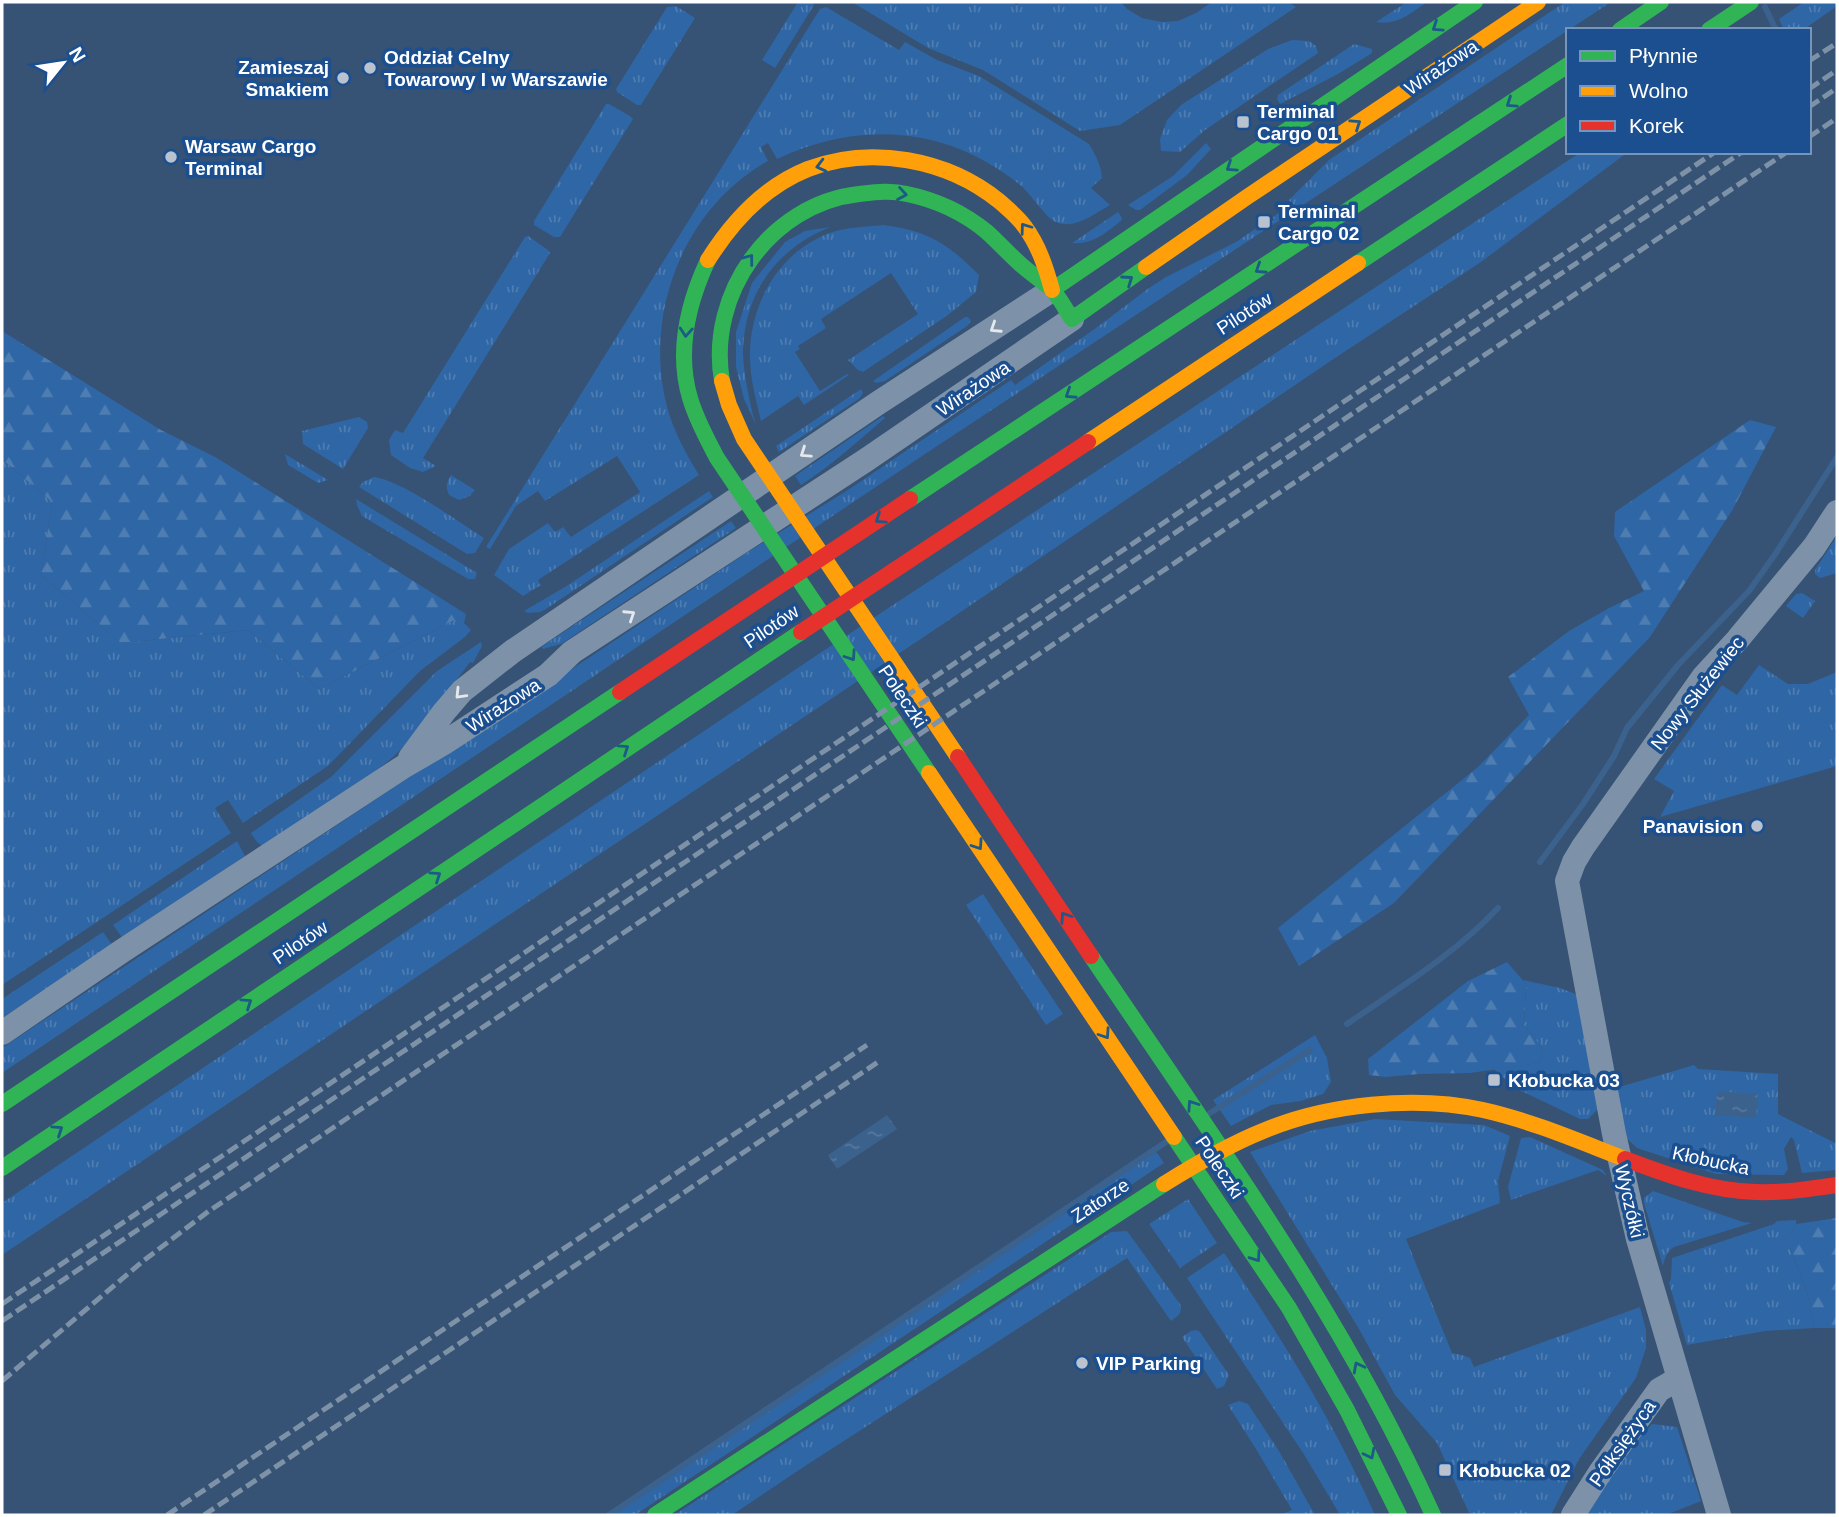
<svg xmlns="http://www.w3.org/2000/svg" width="1839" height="1517" font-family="Helvetica,sans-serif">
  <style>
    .grass { fill: url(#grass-tufts) }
    .forest { fill: url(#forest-firs) }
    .water { fill: url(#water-ripples) }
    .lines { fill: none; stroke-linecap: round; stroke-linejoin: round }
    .stream { stroke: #3b618d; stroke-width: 6 }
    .street { stroke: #7d92a8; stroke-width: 24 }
    .fast { stroke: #30b455; stroke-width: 16 }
    .slow { stroke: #ff9f0a; stroke-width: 16 }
    .jam { stroke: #e5322d; stroke-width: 16 }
    .rail { stroke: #7e92a7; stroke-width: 5; stroke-dasharray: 12 5; stroke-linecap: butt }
    .oneway { stroke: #1d5989 }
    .oneway2 { stroke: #e5e9ee }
    .poi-dot { fill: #b9c2ce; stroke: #1b4f8f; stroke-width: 2.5 }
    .labels { text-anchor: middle; stroke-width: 7; stroke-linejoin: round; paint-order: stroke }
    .poi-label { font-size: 19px; font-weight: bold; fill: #fff; stroke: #1b4f8f; text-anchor: start }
    .street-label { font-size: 19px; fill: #fff; stroke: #1b4f8f }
  </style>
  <defs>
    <pattern id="grass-tufts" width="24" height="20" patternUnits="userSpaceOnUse" patternTransform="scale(1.75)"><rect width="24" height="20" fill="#2f66a5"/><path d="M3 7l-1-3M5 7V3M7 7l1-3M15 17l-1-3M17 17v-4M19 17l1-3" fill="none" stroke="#4e7db2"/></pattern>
    <pattern id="forest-firs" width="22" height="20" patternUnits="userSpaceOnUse" patternTransform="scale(1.75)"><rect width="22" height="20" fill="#2f66a5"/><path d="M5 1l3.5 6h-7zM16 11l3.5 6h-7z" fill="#4e7db2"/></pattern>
    <pattern id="water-ripples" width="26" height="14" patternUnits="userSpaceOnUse" patternTransform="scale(1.75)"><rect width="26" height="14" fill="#3b618d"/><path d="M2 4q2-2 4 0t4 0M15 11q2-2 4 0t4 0" fill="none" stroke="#58799e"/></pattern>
  </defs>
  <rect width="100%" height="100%" fill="#365274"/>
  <path class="grass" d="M798 2H813L814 5 775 68 762 60Z
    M852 2H1012L1017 5 1020 2H1121L1127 9 1142 18 1162 22 1178 21 1196 13 1212 2H1288L1296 7 1120 125 1080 131 983 70 928 48Z
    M1407 2H1427C1411 13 1397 26 1376 22Z
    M1565 2H1611L931 450 2 1073V1048L751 550 848 490 1011 380 1015 385 1096 328 1149 288 1166 277 1236 242 1255 229 1258 231 1274 220 1273 217 1291 204 1289 200 1329 160Z
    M1804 2H1837V6L1803 30H1784L1779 19Z
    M676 6 695 18 641 105H637L617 92 616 89 667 7Z
    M826 7 899 50 905 42 937 60 979 76 1089 144C1096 156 1101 165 1102 178L1091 188 1110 205C1094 214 1075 230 1056 222 1045 218 1030 192 1019 184 947 126 859 120 777 159L768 143 761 147 768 161C683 209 643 314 667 407 674 432 686 454 699 475L538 580 541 585 523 596 494 575 509 549 548 523 555 532 563 527 571 537 640 492 617 456 545 501 538 491 516 506 490 549 486 547 820 9Z
    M1292 40 1309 41 1316 46 1318 53 1205 130 1180 152 1161 151 1160 139 1167 120 1181 105 1268 49Z
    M1354 44 1372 49V53L1338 74 1280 104 1277 99 1278 95Z
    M606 104H609L630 116 633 119 560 237H554L534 225V221Z
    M1206 143 1211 149 1187 175 1140 210H1136L1128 205 1173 176Z
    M1581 152H1628L1481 262 1332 360 943 624 2 1255V1203L817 655Z
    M1118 212 1122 218 1121 221C1105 233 1093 245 1072 243Z
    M883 225C926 230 949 244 979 275L976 292 948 315 863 372 858 370 848 360 918 314 891 273 821 319 826 328 798 346 800 349 795 352 820 391 847 374 849 375 804 405 798 396 761 421C756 400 750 378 750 357 749 305 779 251 830 233 846 227 865 227 883 225Z
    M830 227C777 249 745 291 743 351 743 371 750 405 756 425L744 399 736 367V332L752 283 785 242 805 231Z
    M528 236 548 250 550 253 423 458 436 466 423 472 410 468 391 455 389 440 395 430 403 433 525 237Z
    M965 317H968L971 321 967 326 885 381 876 383 873 381Z
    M861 389 863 393 860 398 779 452 776 446Z
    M883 416 885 418C858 441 831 466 801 485L795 476Z
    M359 417 367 422 368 428 343 469 303 444 302 431Z
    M285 454 328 480 318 483 288 465Z
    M2 459 52 502 41 575 121 643 248 630 319 689 466 614 464 623 471 630 465 637 420 671 328 766 243 823 228 800 215 808 231 833 2 985Z
    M451 475 475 490 470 496 459 500 449 495C445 486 447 482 451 475Z
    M374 477C403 481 457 521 484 538L475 553 467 554 359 487 363 482Z
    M709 491 713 497 546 609 540 612 528 613 524 611 565 587Z
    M356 499 477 573 475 579H468L362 516 357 505Z
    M731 521 736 528 561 644 543 649 541 647Z
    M1837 536V573L1820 578 1815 574V570Z
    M1802 593 1815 601 1803 618 1786 606 1796 594Z
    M481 642 482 646 473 663 470 662 414 737 392 758 355 787 264 847 257 842 251 833 331 777 437 671Z
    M1759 665 1788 684H1808L1837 672V766L1660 817 1674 791 1654 779 1722 685 1737 695Z
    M237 841 245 856 125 938 121 936 113 925Z
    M983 894 1063 1014 1046 1025 966 905Z
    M103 932 113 946 2 1018V999Z
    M1523 980 1560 988 1578 995 1600 1107 1588 1119H1580L1515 1088 1494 1069 1539 1063 1543 1049 1524 1025 1526 984Z
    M1315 1035 1327 1058 1331 1082 1323 1094 1301 1101 1271 1105 1231 1126 1213 1100Z
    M1694 1065 1698 1069 1778 1074V1114L1837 1144V1170L1802 1173 1794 1140 1791 1137 1784 1149 1788 1169 1784 1175 1716 1174 1637 1148 1625 1137 1616 1088Z
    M1375 1119 1484 1125 1510 1136 1498 1181 1500 1203 1406 1239 1452 1353 1462 1355 1470 1358 1474 1367 1640 1307 1646 1330V1348L1636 1378 1579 1459 1551 1515H1470L1437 1443 1395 1395 1359 1329 1250 1152 1310 1131Z
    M1530 1137 1603 1170 1607 1176 1598 1170 1511 1200 1508 1187 1521 1138Z
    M1153 1147 1164 1163 635 1515H604Z
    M1653 1191 1743 1222 1752 1223 1674 1247C1666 1252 1665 1258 1663 1266L1644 1203V1198Z
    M1188 1199 1217 1243 1180 1268 1149 1224Z
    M1796 1220V1224L1790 1235V1248L1807 1292 1814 1328 1765 1331 1687 1345 1669 1283 1671 1279 1672 1258 1774 1224 1777 1221Z
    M1127 1231 1180 1304C1183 1313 1178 1316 1171 1321L1127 1258 802 1468 732 1515H674L1111 1232Z
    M1224 1253C1281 1337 1334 1422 1375 1515H1340L1305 1456 1187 1278Z
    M1197 1330 1200 1332 1229 1375 1224 1386 1217 1389 1182 1337 1191 1331Z
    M1239 1401 1248 1404 1279 1451 1315 1515H1279L1292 1510 1256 1449 1228 1405Z
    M1652 1424 1677 1427 1701 1501 1666 1515H1581L1641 1428 1646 1431Z"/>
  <path class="forest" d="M2 331 161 430 217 458 466 614 319 689 248 630 121 643 41 575 52 502 2 459Z
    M1750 420 1776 427 1733 509 1650 637 1394 903 1299 966 1278 928 1478 767 1529 715 1508 677 1569 631 1609 608 1644 591 1614 536 1615 512Z
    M1507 962 1526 984 1524 1025 1543 1049 1539 1063 1470 1073 1419 1074 1386 1077 1369 1075 1368 1059 1468 981Z
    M1837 1218V1328H1814L1807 1292 1790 1248V1235L1796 1224Z"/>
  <path class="water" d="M1717 1091 1758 1094 1756 1118 1715 1115Z
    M887 1115 897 1129 837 1169 828 1155Z"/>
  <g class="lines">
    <path class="stream" d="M1765 7 1776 30
      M1540 862 1583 804 1614 756 1627 728 1678 665 1749 591 1776 553 1837 457
      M1347 1024C1399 988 1455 954 1498 908
      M1210 1113 1310 1050
      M609 1515 1166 1142"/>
    <path class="street" d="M410 758 444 712 462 691 513 651 878 403 1052 290
      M2 1033 122 951 403 767 444 743 548 675 572 652 866 460 1072 319
      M1573 1515 1601 1471 1659 1390 1678 1379
      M1719 1515 1638 1239 1614 1134 1567 881 1574 862 1583 847 1704 676 1738 639 1814 547 1837 512"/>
    <path class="fast" d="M1620 30 1661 2
      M1709 30 1751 2
      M708 260C688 303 676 351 690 398 696 419 707 439 717 458L929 773
      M1358 263 1568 124
      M1052 290 1475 2
      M722 381C707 294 770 204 859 194 876 192 891 190 907 194 936 200 964 213 987 232 998 242 1007 252 1018 262 1028 272 1040 279 1051 289 1060 297 1065 309 1072 319L1146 267
      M910 499 1568 65
      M1091 956C1213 1137 1343 1315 1433 1515
      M2 1104 620 692
      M1174 1137 1289 1308 1347 1410 1399 1515
      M2 1168 801 632
      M655 1515 1164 1184"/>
    <path class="slow" d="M708 260C732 222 765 186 808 169 871 145 947 159 999 201 1008 209 1018 217 1025 227 1039 246 1046 268 1052 290
      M1146 267 1247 197 1538 2
      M722 381 729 405 744 439 958 757
      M1088 442 1358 263
      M929 773 1174 1137
      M1164 1184C1196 1164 1228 1145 1263 1131 1327 1104 1415 1095 1483 1110 1532 1121 1578 1141 1625 1159"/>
    <path class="jam" d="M801 632 1088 442
      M620 692 910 499
      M958 757 1091 956
      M1625 1159C1667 1175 1711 1191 1756 1192 1783 1193 1810 1189 1837 1185"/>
    <path class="rail" d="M1809 61 1837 43
      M1809 89 1837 70
      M1809 107 1837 88
      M1809 137 1837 118
      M2 1304 1715 152
      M2 1321 1742 152
      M2 1381 143 1261 209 1211 1787 152
      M167 1515 867 1045
      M204 1515 878 1062"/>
  </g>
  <defs><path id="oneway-chevron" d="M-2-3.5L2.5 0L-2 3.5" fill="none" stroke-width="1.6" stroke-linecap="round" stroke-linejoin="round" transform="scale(1.75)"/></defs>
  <g class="oneway">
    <use href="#oneway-chevron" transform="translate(1437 27) rotate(146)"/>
    <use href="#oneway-chevron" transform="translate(1511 103) rotate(146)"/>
    <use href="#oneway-chevron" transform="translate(1356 124) rotate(-34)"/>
    <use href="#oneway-chevron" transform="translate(821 166) rotate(166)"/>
    <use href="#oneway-chevron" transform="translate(1231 167) rotate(146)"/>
    <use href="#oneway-chevron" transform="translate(902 194) rotate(9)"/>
    <use href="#oneway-chevron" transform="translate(1025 228) rotate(-126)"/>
    <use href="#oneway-chevron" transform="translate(749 259) rotate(-53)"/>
    <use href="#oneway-chevron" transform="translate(1260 269) rotate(147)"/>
    <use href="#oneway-chevron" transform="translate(1128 280) rotate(-35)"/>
    <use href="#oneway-chevron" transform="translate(686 332) rotate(94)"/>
    <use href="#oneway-chevron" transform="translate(1070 394) rotate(147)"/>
    <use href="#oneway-chevron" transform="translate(880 519) rotate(146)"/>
    <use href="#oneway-chevron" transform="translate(851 656) rotate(56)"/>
    <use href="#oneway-chevron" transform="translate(624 749) rotate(-34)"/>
    <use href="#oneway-chevron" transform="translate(978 845) rotate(56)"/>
    <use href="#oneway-chevron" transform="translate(436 876) rotate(-34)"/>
    <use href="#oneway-chevron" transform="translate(1065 917) rotate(-124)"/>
    <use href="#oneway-chevron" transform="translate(247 1003) rotate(-34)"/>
    <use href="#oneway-chevron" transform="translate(1105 1034) rotate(56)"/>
    <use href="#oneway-chevron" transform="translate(1192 1105) rotate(-124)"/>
    <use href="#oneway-chevron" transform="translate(58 1130) rotate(-34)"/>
    <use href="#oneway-chevron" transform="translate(1256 1257) rotate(55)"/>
    <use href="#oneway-chevron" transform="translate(1358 1367) rotate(-118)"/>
    <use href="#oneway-chevron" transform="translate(1370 1454) rotate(63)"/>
  </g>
  <g class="oneway2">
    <use href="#oneway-chevron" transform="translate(995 328) rotate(147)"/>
    <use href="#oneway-chevron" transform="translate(805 453) rotate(146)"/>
    <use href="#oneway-chevron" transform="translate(630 615) rotate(-33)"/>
    <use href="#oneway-chevron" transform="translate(460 694) rotate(134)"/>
  </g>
  <g class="poi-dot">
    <circle cx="370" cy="68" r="7"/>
    <circle cx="343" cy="78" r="7"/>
    <rect x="1236" y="115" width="14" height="14" rx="3.5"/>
    <circle cx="171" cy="157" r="7"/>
    <rect x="1257" y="215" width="14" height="14" rx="3.5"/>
    <circle cx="1757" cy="826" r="7"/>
    <rect x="1487" y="1073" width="14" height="14" rx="3.5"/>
    <circle cx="1082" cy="1363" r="7"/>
    <rect x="1438" y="1463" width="14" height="14" rx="3.5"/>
  </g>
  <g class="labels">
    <g class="poi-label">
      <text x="384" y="64">Oddział Celny<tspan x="384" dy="22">Towarowy I w Warszawie</tspan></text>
      <text x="329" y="74" text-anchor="end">Zamieszaj<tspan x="329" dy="22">Smakiem</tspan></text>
      <text x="1257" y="118">Terminal<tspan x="1257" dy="22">Cargo 01</tspan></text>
      <text x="185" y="153">Warsaw Cargo<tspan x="185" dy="22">Terminal</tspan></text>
      <text x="1278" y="218">Terminal<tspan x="1278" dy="22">Cargo 02</tspan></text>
      <text x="1743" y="833" text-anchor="end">Panavision</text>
      <text x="1508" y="1087">Kłobucka 03</text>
      <text x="1096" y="1370">VIP Parking</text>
      <text x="1459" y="1477">Kłobucka 02</text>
    </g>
    <g class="street-label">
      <text transform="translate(1441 67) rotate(-34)" y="7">Wirażowa</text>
      <text transform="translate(1244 313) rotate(-33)" y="7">Pilotów</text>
      <text transform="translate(973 388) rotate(-34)" y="7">Wirażowa</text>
      <text transform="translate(771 626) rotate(-34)" y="7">Pilotów</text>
      <text transform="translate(1697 693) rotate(-52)" y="7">Nowy Służewiec</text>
      <text transform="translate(903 696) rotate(56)" y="7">Poleczki</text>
      <text transform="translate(503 705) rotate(-33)" y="7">Wirażowa</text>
      <text transform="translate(300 942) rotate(-34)" y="7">Pilotów</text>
      <text transform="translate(1711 1160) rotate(12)" y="7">Kłobucka</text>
      <text transform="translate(1220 1167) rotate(56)" y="7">Poleczki</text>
      <text transform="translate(1100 1200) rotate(-33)" y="7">Zatorze</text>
      <text transform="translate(1630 1201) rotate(77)" y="7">Wyczółki</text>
      <text transform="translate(1622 1443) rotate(-55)" y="7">Półksiężyca</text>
    </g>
  </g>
  <rect width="1839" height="1517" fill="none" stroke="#ffffff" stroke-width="7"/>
  <rect x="1566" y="28" width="245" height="126" fill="#1b4f8f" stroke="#7695bc" stroke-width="2"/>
  <rect x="1580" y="51" width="35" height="10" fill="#30b455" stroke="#7695bc" stroke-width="2"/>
  <text x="1629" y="63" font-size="21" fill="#ffffff">Płynnie</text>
  <rect x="1580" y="86" width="35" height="10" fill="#ff9f0a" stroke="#7695bc" stroke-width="2"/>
  <text x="1629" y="98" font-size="21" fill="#ffffff">Wolno</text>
  <rect x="1580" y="121" width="35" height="10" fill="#e5322d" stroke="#7695bc" stroke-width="2"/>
  <text x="1629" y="133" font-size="21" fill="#ffffff">Korek</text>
  <g transform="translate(63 63) rotate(60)" stroke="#1b4f8f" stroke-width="5" paint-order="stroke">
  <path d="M0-5L12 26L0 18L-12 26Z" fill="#ffffff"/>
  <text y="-10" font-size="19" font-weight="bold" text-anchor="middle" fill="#ffffff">N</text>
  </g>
</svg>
